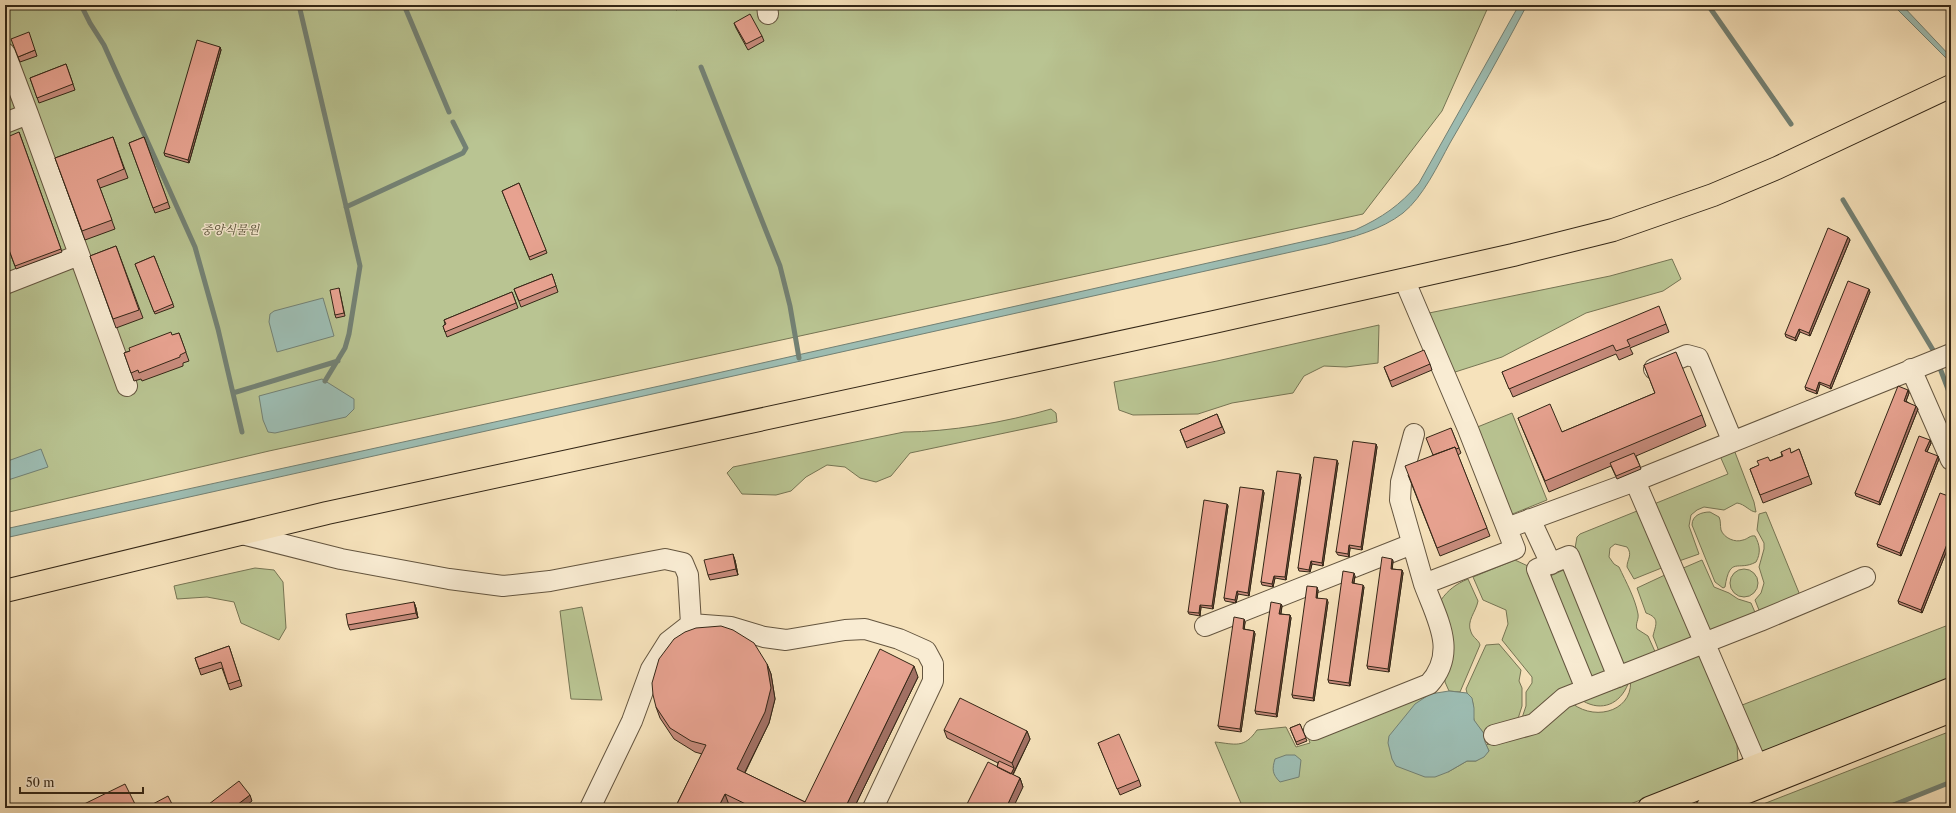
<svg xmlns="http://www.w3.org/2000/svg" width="1956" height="813" font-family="'Libre Caslon Text','Noto Serif KR',serif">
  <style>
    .green { fill: #b9c492; stroke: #767554 }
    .water { fill: #9dbdb3; stroke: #738174 }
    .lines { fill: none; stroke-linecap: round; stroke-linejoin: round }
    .stream { stroke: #738174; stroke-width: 5 }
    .minor-casing { stroke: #64553f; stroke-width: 22 }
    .major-casing { stroke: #332616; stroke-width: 24 }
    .highway-casing { stroke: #332616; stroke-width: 24 }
    .minor { stroke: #f9ecd3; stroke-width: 20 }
    .major { stroke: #f6e2bb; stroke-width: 22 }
    .highway { stroke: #f6e2bb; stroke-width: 22 }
    .wall { fill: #c78b7c; stroke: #332616 }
    .shaded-wall { fill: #a27165; stroke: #332616 }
    .building { fill: #e7a290; stroke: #332616 }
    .labels { text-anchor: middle; stroke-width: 3; stroke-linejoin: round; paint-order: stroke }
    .park-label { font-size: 12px; font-style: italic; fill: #544e35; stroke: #f9ecd3 }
  </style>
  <rect width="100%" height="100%" fill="#f6e2bb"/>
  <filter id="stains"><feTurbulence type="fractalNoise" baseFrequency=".005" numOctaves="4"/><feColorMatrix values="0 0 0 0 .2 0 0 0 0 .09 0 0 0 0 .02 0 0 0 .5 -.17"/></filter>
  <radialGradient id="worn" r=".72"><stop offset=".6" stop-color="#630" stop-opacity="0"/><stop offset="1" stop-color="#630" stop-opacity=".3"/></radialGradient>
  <path class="green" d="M5 5H1489L1442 111 1363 214 269 451 5 513Z
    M1672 259 1681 279 1663 291 1586 313 1502 357 1452 373 1429 313 1610 276Z
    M1379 325 1378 363 1346 367 1324 366 1304 376 1293 393 1232 403 1198 414 1133 415 1119 410 1114 382 1217 361Z
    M1051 409 1056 413 1057 422 910 453 891 476 876 482 860 478 845 467 827 465 806 477 791 491 776 495 742 494 727 473 733 467 904 432C949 432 1007 422 1051 409Z
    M1512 413 1547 500 1510 515 1475 428Z
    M1733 447 1754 502 1756 512C1750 512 1745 504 1737 503L1724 510 1704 507 1697 510 1691 515 1689 526 1699 554 1679 561 1654 504 1728 474 1720 456Z
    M1637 511 1664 567 1634 579 1627 567C1627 559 1633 555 1627 547L1615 544 1610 548 1609 557 1614 564 1619 567C1626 582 1635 598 1638 614 1639 620 1635 623 1637 629L1648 636 1657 656 1622 672 1574 554 1577 537 1580 534Z
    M1710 512 1719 517C1721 521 1720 525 1721 530 1724 538 1735 543 1743 540 1748 539 1750 535 1755 536 1760 545 1761 553 1756 562 1738 572 1730 555 1725 587L1723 588 1715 582 1692 525C1692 515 1702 512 1710 512Z
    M1766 512 1802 600 1761 615 1755 600 1761 593 1764 583 1759 567 1764 549V543L1757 530 1759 514Z
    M1515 560 1530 567 1582 688 1520 724 1526 706V692L1532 683V677L1502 640 1508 624 1506 610 1483 600 1473 577Z
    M1702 560 1714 587 1729 593 1738 599 1751 603 1757 617 1711 637 1681 569Z
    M1570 567 1612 673 1592 684 1546 578Z
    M255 568 274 570 283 582 286 628 279 640 241 623 234 602 207 597 177 599 174 586Z
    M1730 583a14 14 0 1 1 28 0a14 14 0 1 1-28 0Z
    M1667 574 1694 642 1660 654 1653 636C1656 624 1660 618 1646 613L1637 588Z
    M1468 579 1478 601C1476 612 1466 621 1471 632 1473 638 1479 640 1480 645L1460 692 1449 691 1445 682 1441 600C1448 590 1456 584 1468 579Z
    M582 607 602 700 571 699 560 611Z
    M1951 624V678L1766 751 1761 752 1737 707Z
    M1499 644 1521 670 1519 681 1522 688V706L1516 725 1485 735C1482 730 1475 724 1474 720 1471 709 1477 703 1467 693L1466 689 1486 645Z
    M1698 650 1737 745 1738 762 1620 808H1243L1215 742C1235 744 1244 749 1257 730L1286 727 1296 747 1310 743 1308 737 1430 685 1436 693 1430 694 1448 772 1467 761H1476L1489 751 1486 745 1534 727 1573 704C1597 722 1636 710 1630 676Z
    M1628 684C1620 704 1602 712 1583 701Z
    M1951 731V781L1881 808H1753Z"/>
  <path class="water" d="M1519 5H1527C1502 52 1477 97 1450 143 1438 165 1423 197 1403 213 1381 230 1353 237 1327 244L5 538V529L664 385 1355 230C1383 217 1399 206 1419 183Z
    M1893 5H1902L1951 57 1948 60Z
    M323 298 334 336 277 352 269 322 270 314 274 311Z
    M322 379 354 399V409L346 417 275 433 268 432 263 420 259 396Z
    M41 449 48 467 5 481V462Z
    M1449 691 1467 693 1472 698 1474 708V720L1485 735V742L1489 751 1484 757 1476 761H1467L1448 772 1435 777H1425L1396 766 1392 759 1388 743 1389 736 1415 704 1430 694Z
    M1286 755H1295L1301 760 1299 777 1280 782C1272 774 1272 769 1275 759Z"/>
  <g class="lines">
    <path class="stream" d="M81 5 90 23 104 45 195 247 218 329 242 432
      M299 5 360 266 349 334 345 348 325 381
      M404 5 449 112
      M1708 5 1791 124
      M701 67 780 266 790 306 799 358
      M1843 200 1936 355
      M346 207 463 153 466 148 453 122
      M1938 363 1951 397
      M233 393 338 361
      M1886 808 1951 782"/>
    <g class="minor-casing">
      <path id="minor" d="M767 5 768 14
        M5 53 28 114
        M5 123 28 114 127 386
        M1404 279 1468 429 1515 549 1424 584 1400 500 1401 482 1414 434
        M5 284 79 255
        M1654 369 1687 355 1698 358 1732 440
        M1911 369 1951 460
        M1635 481 1757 765
        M1530 519 1551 564
        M1507 528 1635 481 1951 354
        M242 534 341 559 449 579 503 586 550 581 665 559 683 563 688 575 691 624
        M1205 626 1412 544
        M1586 689 1537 569 1569 556 1618 677
        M1314 730 1429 684C1458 652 1437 619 1424 584
        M1494 735 1534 724 1564 698 1760 621 1865 577
        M590 808 632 721 651 669 668 642 691 624 731 627 764 637 786 640 845 630 865 629 899 639 926 651 933 664V681L873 808"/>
    </g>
    <g class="major-casing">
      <path id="major" d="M5 591 327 513 1214 322 1513 255 1613 230 1713 195 1777 168 1951 86"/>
    </g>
    <g class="highway-casing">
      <path id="highway" d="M1649 808 1951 689
        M1707 808 1951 711"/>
    </g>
    <use href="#minor" class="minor"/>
    <use href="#major" class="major"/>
    <use href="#highway" class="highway"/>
  </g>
  <path class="wall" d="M674 5H687L676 10Z
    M734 23 762 36 764 41 748 50 736 28Z
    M220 47 221 50 189 163 165 156 164 153Z
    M35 50 37 56 20 62 18 57Z
    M66 64 75 90 39 103 30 78Z
    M19 132 62 252 16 269 5 239Z
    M113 137 128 178 100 188 115 229 85 240 55 158Z
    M144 137 170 208 155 213 129 143Z
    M1951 159V169L1948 161Z
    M519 183 547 253 530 260 502 191Z
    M1848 237 1850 240 1810 336 1800 332 1796 341 1786 337 1785 334Z
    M116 246 143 318 116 328 90 256Z
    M154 256 174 307 155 314 135 264Z
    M552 274 558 292 521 307 514 289Z
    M339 288 345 316 336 318 335 315Z
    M512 292 518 308 447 337 443 326 445 324 444 320Z
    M1870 292 1831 389 1820 384 1817 394 1806 390 1805 387Z
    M1666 324 1669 332 1630 348 1633 354 1619 360 1616 354 1513 397 1502 372Z
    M179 333 189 361 183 363V366L142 381 141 379 134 381 124 353Z
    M1430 364 1432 370 1392 387 1384 367Z
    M1644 365 1702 415 1706 426 1636 456 1641 469 1617 479 1611 466 1549 492 1518 418 1562 432 1655 393Z
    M1908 390 1909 393 1906 401 1918 409 1880 505 1856 496 1855 493Z
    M1217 414 1225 433 1187 448 1180 430Z
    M1451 428 1461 453 1458 455 1490 536 1440 556 1408 475 1433 455Z
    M1931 443 1927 452 1939 459 1901 556 1878 547 1877 544Z
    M1376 444 1377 447 1362 550 1350 548 1349 557 1338 555 1336 552Z
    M1799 449 1812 484 1763 503 1750 469 1782 456 1781 452 1791 453Z
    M1338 463 1323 566 1312 564 1310 572 1299 571 1298 568Z
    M1301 477 1286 580 1275 578 1273 587 1262 585 1261 582Z
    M1263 490 1264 493 1249 596 1238 594 1236 603 1225 601 1224 598Z
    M1951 497V502L1948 509 1951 510V540L1922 613 1899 604 1898 601Z
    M1227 504 1228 506 1213 609 1201 607 1200 616 1189 614 1188 612Z
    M1392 559 1393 561 1392 569 1402 570 1403 573 1389 672 1368 669 1367 666Z
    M735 560 738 575 710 580 708 575Z
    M1355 576 1354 583 1364 587 1350 686 1329 683 1328 680Z
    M1318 590 1317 598 1328 602 1314 701 1293 698 1292 695Z
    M414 602 416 608 418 618 350 630 348 625Z
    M1281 604 1282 606 1281 614 1290 615 1291 618 1277 717 1256 714 1255 711Z
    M1245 622 1244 629 1254 631 1255 634 1241 732 1220 729 1218 726Z
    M229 646 242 686 230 690 222 668 201 675 195 658Z
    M767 664 771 674 775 699 769 723 745 773 805 802 918 677 854 808H736L729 805 728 808H675L702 754 695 752 674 739 660 718 656 707Z
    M1300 724 1307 741 1297 745 1290 728Z
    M944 730 1027 731 1030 739 1013 775 1020 778 1023 787 997 767 998 763 947 738Z
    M1098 743 1139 780 1141 786 1120 795Z"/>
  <path class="shaded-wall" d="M220 47 221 50 189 163 188 160Z
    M1848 237 1850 240 1810 336 1809 333Z
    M1869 289 1870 292 1831 389 1830 386Z
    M1799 329 1800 332 1796 341 1795 338Z
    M1819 382 1820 384 1817 394 1816 391Z
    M1908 390 1909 393 1905 404 1904 401Z
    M1916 406 1918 409 1880 505 1879 502Z
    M1930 440 1931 443 1926 454 1925 451Z
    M1376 444 1377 447 1362 550 1361 547Z
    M1938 456 1939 459 1901 556 1900 553Z
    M1337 460 1338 463 1323 566 1322 563Z
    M1300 474 1301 477 1286 580 1285 577Z
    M1263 490 1264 493 1249 596 1248 593Z
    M1951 497V502L1948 511 1947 508Z
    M1227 504 1228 506 1213 609 1212 606Z
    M1951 534V540L1922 613 1921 610Z
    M1349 545 1350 548 1349 557 1348 554Z
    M733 554 735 560 738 575 736 569Z
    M1392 559 1393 561 1392 572 1391 569Z
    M1311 561 1312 564 1310 572 1309 570Z
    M1402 570 1403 573 1389 672 1388 669Z
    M1354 573 1355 576 1353 586 1352 583Z
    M1274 576 1275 578 1273 587 1272 584Z
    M1363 585 1364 587 1350 686 1349 683Z
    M1317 587 1318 590 1317 601 1316 598Z
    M1237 591 1238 594 1236 603 1235 600Z
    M1327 599 1328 602 1314 701 1313 698Z
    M414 602 416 608 418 618 416 613Z
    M1281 604 1282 606 1280 617 1279 614Z
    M1200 605 1201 607 1200 616 1199 613Z
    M1290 615 1291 618 1277 717 1276 714Z
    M1244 619 1245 622 1244 632 1243 629Z
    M1254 631 1255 634 1241 732 1240 729Z
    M767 664 771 674 775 699 769 723 741 780 737 769Z
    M914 666 918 677 854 808H845Z
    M1027 731 1030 739 1010 780 1009 778 1014 768 1012 763Z
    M1020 778 1023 787 1013 808H1006Z
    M725 794 729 805 728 808H718Z
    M250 795 252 801 243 808H233Z"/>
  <path class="building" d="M750 14 762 36 746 44 734 23Z
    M29 32 35 50 18 57 11 39Z
    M197 40 220 47 188 160 164 153Z
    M66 64 73 84 37 98 30 78Z
    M19 132 61 249 15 266 5 239V138Z
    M113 137 124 169 97 180 112 220 82 231 55 158Z
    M144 137 168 202 153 208 129 143Z
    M1951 159V165L1948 161Z
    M519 183 546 250 529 257 502 191Z
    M1828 228 1848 237 1809 333 1799 329 1795 338 1785 334Z
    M116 246 139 310 113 319 90 256Z
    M154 256 173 304 154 312 135 264Z
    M552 274 556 286 519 301 514 289Z
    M1848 281 1869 289 1830 386 1819 382 1816 391 1805 387Z
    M339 288 344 313 335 315 330 290Z
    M512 292 516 303 445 332 443 326 446 324 444 320Z
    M1659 306 1666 324 1627 340 1630 346 1616 351 1613 345 1509 389 1502 372Z
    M171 332 172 335 179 333 186 352 180 355V357L139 373 138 370 131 373 124 353 130 351 129 348Z
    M1424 350 1430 364 1390 381 1384 367Z
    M1676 352 1702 415 1545 481 1518 418 1550 404 1562 432 1655 393 1644 365Z
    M1898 386 1908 390 1904 401 1916 406 1879 502 1855 493Z
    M1217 414 1222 427 1185 442 1180 430Z
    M1451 428 1459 448 1456 449 1455 447 1433 455 1426 438Z
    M1919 436 1930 440 1925 451 1938 456 1900 553 1877 544Z
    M1353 441 1376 444 1361 547 1349 545 1348 554 1336 552Z
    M1455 447 1487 528 1437 548 1405 466Z
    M1790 448 1791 453 1799 449 1809 476 1760 495 1750 469 1759 465 1757 461 1768 457 1770 461 1783 456 1781 452Z
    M1634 453 1640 466 1616 476 1610 463Z
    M1314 457 1337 460 1322 563 1311 561 1309 570 1298 568Z
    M1277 471 1300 474 1285 577 1274 576 1272 584 1261 582Z
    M1240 487 1263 490 1248 593 1237 591 1235 600 1224 598Z
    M1940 493 1951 497 1947 508 1951 510V534L1921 610 1898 601Z
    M1204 500 1227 504 1212 606 1200 605 1199 613 1188 612Z
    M733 554 736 569 708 575 704 560Z
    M1382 557 1392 559 1391 569 1402 570 1388 669 1367 666Z
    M1343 571 1354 573 1352 583 1363 585 1349 683 1328 680Z
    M1307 586 1317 587 1316 598 1327 599 1313 698 1292 695Z
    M414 602 416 613 348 625 346 614Z
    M1271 602 1281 604 1279 614 1290 615 1276 714 1255 711Z
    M1234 617 1244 619 1243 629 1254 631 1240 729 1218 726Z
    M721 626 733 630 754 643 767 664 771 688 765 712 737 769 805 802 880 649 914 666 845 808H754L725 794 718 808H675L706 745 691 741 670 728 656 707 653 695 652 683 659 659 674 639 685 632 696 628Z
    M229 646 240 680 228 684 221 662 199 669 195 658Z
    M960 698 1027 731 1012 763 944 730Z
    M1300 724 1306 738 1296 742 1290 728Z
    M1119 734 1139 780 1117 789 1098 743Z
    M999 761 1014 768 1011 774 997 767Z
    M988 762 1020 778 1006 808H965Z
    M239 781 250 795 233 808H212L209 804Z
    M125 784 137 808H76Z
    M168 796 174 808H153L151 805Z
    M1911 805 1918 808H1909Z"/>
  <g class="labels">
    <g class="park-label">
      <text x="230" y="234">중앙식물원</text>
    </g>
  </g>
  <rect width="1956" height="813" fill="none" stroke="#f6e2bb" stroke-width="20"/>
  <rect x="6" y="6" width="1944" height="801" fill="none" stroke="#332616" stroke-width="2"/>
  <rect x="10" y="10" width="1936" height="793" fill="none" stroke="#332616"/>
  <path d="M20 787v6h123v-6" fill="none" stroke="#332616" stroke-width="2"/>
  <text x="26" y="787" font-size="12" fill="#332616" stroke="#f9ecd3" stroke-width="3" paint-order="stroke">50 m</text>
  <rect width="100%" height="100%" filter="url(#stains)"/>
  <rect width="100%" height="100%" fill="url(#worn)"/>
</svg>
